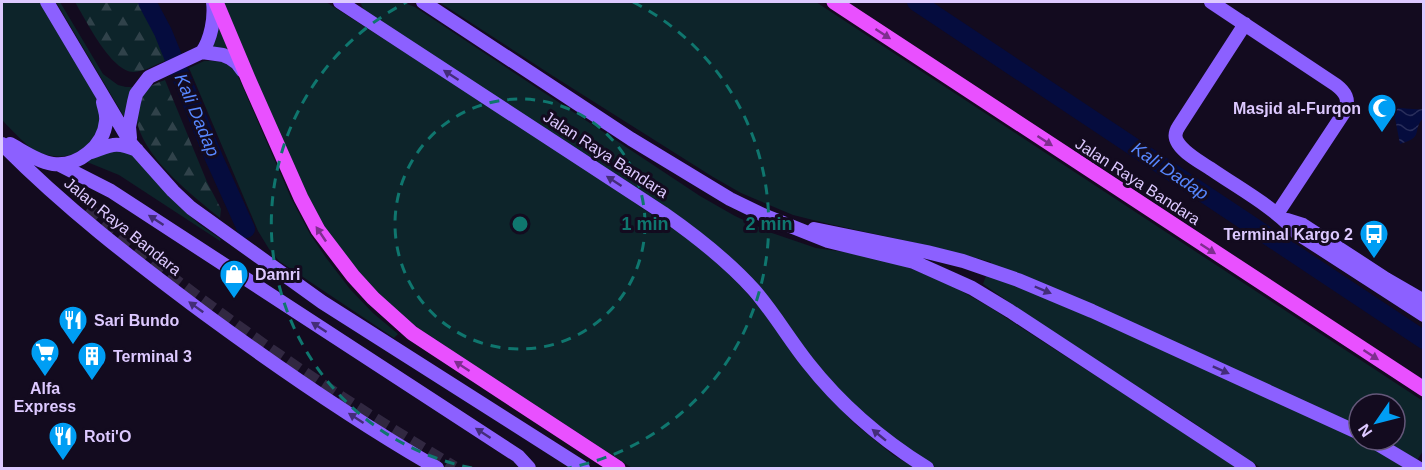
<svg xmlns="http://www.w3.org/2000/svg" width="1425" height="470" font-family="Helvetica,sans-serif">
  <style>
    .grass { fill: #0d242a; fill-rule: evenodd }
    .forest { fill: url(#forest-firs) }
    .water { fill: url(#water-waves) }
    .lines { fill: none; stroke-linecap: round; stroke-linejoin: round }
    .river { stroke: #050c3e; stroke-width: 18 }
    .secondary-tunnel { stroke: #312841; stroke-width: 14; stroke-dasharray: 14 7; stroke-linecap: butt }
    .secondary { stroke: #8c60ff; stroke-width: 14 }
    .primary { stroke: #e950ff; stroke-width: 15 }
    .oneway { fill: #7e2e8f }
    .oneway2 { fill: #432d79 }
    .ring { fill: none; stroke: #0f766e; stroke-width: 3; stroke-dasharray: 10 8 }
    .labels { text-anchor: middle; stroke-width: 6; stroke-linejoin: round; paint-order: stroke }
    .poi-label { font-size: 16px; font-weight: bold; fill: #ddc9ff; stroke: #130b1f; text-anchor: start }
    .street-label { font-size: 16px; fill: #ddc9ff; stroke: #130b1f }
    .water-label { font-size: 18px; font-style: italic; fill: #5787ff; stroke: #130b1f }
    .centre { fill: #0f766e; stroke: #130b1f; stroke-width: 3 }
    .ring-label { font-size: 18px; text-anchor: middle; font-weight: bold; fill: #0f766e; stroke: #130b1f; stroke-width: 6; stroke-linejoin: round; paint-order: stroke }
  </style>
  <defs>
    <pattern id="forest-firs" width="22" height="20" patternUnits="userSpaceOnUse" patternTransform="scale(1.5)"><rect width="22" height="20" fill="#0d242a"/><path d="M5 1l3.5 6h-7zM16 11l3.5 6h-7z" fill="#30424a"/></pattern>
    <pattern id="water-waves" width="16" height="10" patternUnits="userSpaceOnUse" patternTransform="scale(1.5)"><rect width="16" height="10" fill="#050c3e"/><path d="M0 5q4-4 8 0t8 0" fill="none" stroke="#292e5b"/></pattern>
  </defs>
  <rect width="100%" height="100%" fill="#130b1f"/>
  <path class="grass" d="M2 2H43C54 22 66 42 77 62 86 77 99 95 100 112 103 149 66 166 36 151 26 146 10 128 2 120Z
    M56 2H60L103 74 118 85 126 87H136L126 120Z
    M222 2H326L530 132 691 241 732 276 759 307 819 386 855 424 893 455 915 468H632L463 358 408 321 390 304 368 283 331 239 310 201 289 156Z
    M360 2H402L415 7 700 196 735 216 772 233 816 248 859 254 907 267 949 284 991 308 1238 468H936L902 446 836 388 745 274 364 10Z
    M439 2H816L1423 401V451L1412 468H1261L1182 415 1058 336 983 284 991 262 930 246 829 224 793 215 741 193 713 177 553 76ZM1359 404H1395V440H1359Z
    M218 26 230 53 208 49 216 38Z
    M204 61C221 61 228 61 238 76L291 198 310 234 327 259 350 289 373 313 398 334 394 338 279 261 269 249 258 231 189 68Z
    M109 149 130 152 181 208 199 224 221 239 220 241 119 175 87 162 97 154Z"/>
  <path class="forest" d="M75 2H143L157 31 169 59C159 63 143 72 134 72 111 72 86 20 75 2Z
    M165 80 207 182 221 209 220 218C193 196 148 161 138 126 136 118 138 112 140 104 142 97 143 93 149 88 153 84 160 82 165 80Z"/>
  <path class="water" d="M1398 108C1407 108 1414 110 1423 109V118C1411 133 1425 136 1400 144L1394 113Z"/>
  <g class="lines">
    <path class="river" d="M147 2 163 32 214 158 246 229
      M916 2 1424 340"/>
    <path class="secondary-tunnel" d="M87 209C109 227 131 246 153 264 249 339 350 407 454 468"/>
    <path class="secondary" d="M47 2 132 145 173 191 191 208 322 302 583 468
      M340 2 663 213C696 236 727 260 754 290 774 313 789 339 808 363 841 405 882 440 927 468
      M423 2 631 139 730 199 763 215 828 241 914 262 972 288 1010 311 1249 468
      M1211 2 1336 85C1345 92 1350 99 1345 111L1277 214
      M1245 24 1179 126C1175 132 1174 137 1178 143 1185 154 1200 162 1211 169 1240 189 1274 207 1297 233L1424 315
      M202 52C211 39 215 18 213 2
      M130 138 129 127 134 102 136 94 149 77 202 52 223 55 230 58 237 63 243 71
      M2 144C64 207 134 261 205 314 280 369 357 422 437 468
      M10 144C23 151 38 162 53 164 78 167 104 146 106 121 107 114 104 108 103 102
      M91 152C112 145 115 141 137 150
      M60 165 111 191 518 456 529 468
      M1287 220 1303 225 1386 279 1424 301
      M814 229 927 252 963 261 1018 280 1092 311 1359 433
      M1371 440 1418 468"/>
    <path class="primary" d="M216 2 250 83 301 198 318 230 353 276 373 298 412 333 618 468
      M834 2 1424 389"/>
  </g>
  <defs><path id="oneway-solid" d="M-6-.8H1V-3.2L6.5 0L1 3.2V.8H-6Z" transform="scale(1.5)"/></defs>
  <g class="oneway">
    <use href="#oneway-solid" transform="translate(883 34) rotate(33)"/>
    <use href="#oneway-solid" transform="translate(1045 141) rotate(33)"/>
    <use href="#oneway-solid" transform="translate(321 234) rotate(-124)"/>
    <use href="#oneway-solid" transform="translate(1208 249) rotate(33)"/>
    <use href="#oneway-solid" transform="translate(1371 355) rotate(33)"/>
    <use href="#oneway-solid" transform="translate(462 366) rotate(-147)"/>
  </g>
  <g class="oneway2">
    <use href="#oneway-solid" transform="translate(451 75) rotate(-147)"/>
    <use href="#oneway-solid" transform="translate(614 181) rotate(-147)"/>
    <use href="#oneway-solid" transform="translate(156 220) rotate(-147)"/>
    <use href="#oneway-solid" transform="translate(1043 290) rotate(23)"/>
    <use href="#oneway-solid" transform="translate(196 307) rotate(-144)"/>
    <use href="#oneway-solid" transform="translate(319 327) rotate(-147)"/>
    <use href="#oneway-solid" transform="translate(1221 370) rotate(24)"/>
    <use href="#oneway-solid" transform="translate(356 418) rotate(-147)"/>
    <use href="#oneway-solid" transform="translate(483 433) rotate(-147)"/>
    <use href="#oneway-solid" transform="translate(879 435) rotate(-141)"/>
  </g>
  <g class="ring">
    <circle cx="520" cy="224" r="125"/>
    <path d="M472 468A249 249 0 0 1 407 2M633 2A249 249 0 0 1 568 468"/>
  </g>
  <defs>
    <g id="mosque-pin" transform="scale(1.5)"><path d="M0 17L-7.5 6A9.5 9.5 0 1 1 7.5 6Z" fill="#009ef4" stroke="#130b1f"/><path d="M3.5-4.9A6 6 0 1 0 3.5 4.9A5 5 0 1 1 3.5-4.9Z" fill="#fff"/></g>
    <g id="bus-pin" transform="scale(1.5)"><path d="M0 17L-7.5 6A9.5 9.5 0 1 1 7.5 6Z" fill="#009ef4" stroke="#130b1f"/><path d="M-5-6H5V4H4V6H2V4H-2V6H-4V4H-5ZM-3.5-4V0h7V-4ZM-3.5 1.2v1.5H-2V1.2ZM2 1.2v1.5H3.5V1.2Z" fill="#fff"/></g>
    <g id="shop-pin" transform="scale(1.5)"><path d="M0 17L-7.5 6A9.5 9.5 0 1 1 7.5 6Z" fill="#009ef4" stroke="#130b1f"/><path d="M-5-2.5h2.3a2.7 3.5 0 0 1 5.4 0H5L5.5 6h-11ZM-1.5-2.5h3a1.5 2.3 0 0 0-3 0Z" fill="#fff"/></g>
    <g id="restaurant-pin" transform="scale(1.5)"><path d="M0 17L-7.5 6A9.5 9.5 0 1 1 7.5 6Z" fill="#009ef4" stroke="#130b1f"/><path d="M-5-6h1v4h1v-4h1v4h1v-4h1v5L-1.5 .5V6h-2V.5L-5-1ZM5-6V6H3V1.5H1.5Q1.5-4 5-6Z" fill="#fff"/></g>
    <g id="supermarket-pin" transform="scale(1.5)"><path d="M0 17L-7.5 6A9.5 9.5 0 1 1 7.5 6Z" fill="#009ef4" stroke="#130b1f"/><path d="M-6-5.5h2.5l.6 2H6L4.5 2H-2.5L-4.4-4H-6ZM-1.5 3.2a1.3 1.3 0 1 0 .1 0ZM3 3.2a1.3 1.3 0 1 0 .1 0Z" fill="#fff"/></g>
    <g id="building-pin" transform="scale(1.5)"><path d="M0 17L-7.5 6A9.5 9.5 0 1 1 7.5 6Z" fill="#009ef4" stroke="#130b1f"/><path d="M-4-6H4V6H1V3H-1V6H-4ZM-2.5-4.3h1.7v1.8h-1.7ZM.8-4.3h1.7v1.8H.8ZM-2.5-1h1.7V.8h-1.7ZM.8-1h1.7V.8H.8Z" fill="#fff"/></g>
  </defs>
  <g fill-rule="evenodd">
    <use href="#mosque-pin" x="1382" y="108"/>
    <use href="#bus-pin" x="1374" y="234"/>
    <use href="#shop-pin" x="234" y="274"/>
    <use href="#restaurant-pin" x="73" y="320"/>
    <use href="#supermarket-pin" x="45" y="352"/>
    <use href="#building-pin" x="92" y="356"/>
    <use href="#restaurant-pin" x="63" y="436"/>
  </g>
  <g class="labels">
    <g class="poi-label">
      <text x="1361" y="114" text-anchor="end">Masjid al-Furqon</text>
      <text x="1353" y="240" text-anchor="end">Terminal Kargo 2</text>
      <text x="255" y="280">Damri</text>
      <text x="94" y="326">Sari Bundo</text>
      <text x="113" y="362">Terminal 3</text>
      <text x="45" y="394" text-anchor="middle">Alfa<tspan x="45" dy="18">Express</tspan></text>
      <text x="84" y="442">Roti'O</text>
    </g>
    <g class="street-label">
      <text transform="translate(606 154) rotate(33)" y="6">Jalan Raya Bandara</text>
      <text transform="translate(1138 181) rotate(33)" y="6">Jalan Raya Bandara</text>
      <text transform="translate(123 226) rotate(39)" y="6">Jalan Raya Bandara</text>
    </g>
    <g class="water-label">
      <text transform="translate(197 115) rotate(67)" y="6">Kali Dadap</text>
      <text transform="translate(1170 171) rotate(34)" y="6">Kali Dadap</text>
    </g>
  </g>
  <circle cx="520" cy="224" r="9" class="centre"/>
  <g class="ring-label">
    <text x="645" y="230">1 min</text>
    <text x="769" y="230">2 min</text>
  </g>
  <rect width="1425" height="470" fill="none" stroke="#ddc9ff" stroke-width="6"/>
  <g transform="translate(1377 422) rotate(235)"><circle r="28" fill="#130b1f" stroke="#645779" stroke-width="1.5"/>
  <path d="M0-4.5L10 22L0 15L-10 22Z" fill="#009ef4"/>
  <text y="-9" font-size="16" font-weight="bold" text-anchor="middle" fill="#ddc9ff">N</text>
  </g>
</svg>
